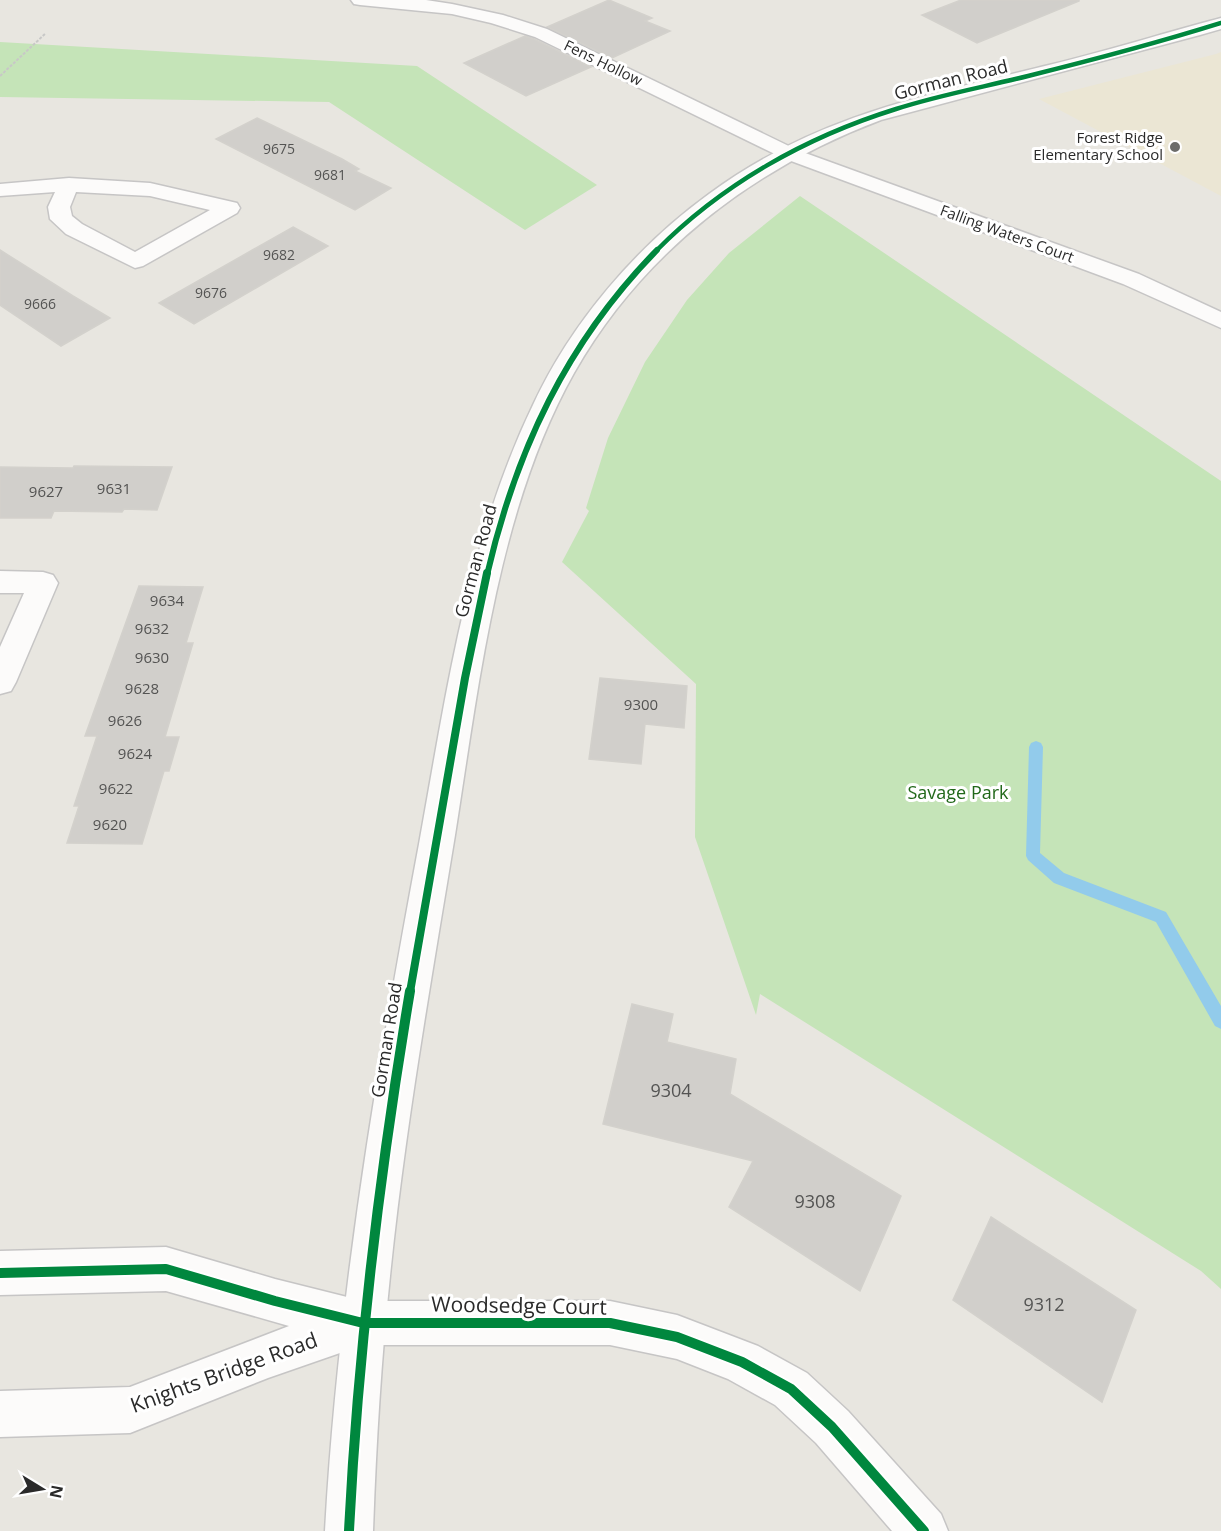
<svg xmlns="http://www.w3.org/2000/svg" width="1221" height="1531" font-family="'Open Sans',sans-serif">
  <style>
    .education { fill: #ebe6d4 }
    .green { fill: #c5e4b8 }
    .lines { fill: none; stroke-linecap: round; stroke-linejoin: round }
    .stream { fill: #92cbeb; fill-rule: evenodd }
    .building { fill: #d1cfcb; stroke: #d3d1cc; stroke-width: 1.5 }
    .minor-casing { stroke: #c6c5c5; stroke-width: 3 }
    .tertiary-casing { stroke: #c6c5c5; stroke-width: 3 }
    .path { stroke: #c8c8c7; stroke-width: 2; stroke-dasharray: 3 1.5; stroke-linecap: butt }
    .minor { fill: #fcfbfa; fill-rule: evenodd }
    .tertiary { fill: #fcfbfa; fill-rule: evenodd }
    .cycleway-far3-casing { stroke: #fff; stroke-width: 7 }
    .cycleway-far2-casing { stroke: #fff; stroke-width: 9 }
    .cycleway-far1-casing { stroke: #fff; stroke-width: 11 }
    .cycleway-casing { stroke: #fff; stroke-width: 14 }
    .cycleway-far3 { stroke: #00873e; stroke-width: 4.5 }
    .cycleway-far2 { stroke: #00873e; stroke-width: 6 }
    .cycleway-far1 { stroke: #00873e; stroke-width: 8 }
    .cycleway { stroke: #00873e; stroke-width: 10 }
    .poi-dot { fill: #6c6c6a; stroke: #fff; stroke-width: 2 }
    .labels { text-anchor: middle; stroke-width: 6; stroke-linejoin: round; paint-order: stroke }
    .far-number-label { font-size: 14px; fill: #545453 }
    .far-street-label { font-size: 15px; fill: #2a2a2a; stroke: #fff }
    .far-poi-label { font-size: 15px; fill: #2a2a2a; stroke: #fff; text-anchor: end }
    .number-label { font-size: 15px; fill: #545453 }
    .street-label { font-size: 18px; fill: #2a2a2a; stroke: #fff }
    .park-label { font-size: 18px; fill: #216819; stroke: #fff }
    .near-number-label { font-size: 18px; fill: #545453 }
    .near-street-label { font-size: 21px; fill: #2a2a2a; stroke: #fff }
  </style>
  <rect width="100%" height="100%" fill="#e8e6e0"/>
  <path class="education" d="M1221 52V196L1039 99 1216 54Z"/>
  <path class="green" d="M0 42 417 66 597 185 525 230 329 102 0 97Z
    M800 196 1221 481V1289L1201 1271 760 994 756 1015 695 837 696 684 562 562 589 511 586 508 608 438 645 362 687 300 729 253Z"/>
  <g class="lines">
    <path class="stream" d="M1036 741 1041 743 1043 747 1040 853 1064 873 1166 912 1221 1006V1029L1215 1026 1156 922 1054 883 1028 860 1026 856 1029 747 1031 743Z"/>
  </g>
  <path class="building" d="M609 0 652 18 645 21 670 31 612 58 547 27Z
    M961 0H1079V1L977 43 922 15Z
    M525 36 534 39 591 67 526 96 464 63Z
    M257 118 342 159 359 169 355 171 391 188 355 210 216 139Z
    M293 227 328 246 194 324 159 303Z
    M0 250 73 296 110 318 61 346 0 305Z
    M74 466 172 467 157 510 124 509 122 512 54 511 51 518H0V467L73 468Z
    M139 586 203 587 186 643H193L165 737H179L169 771H164L142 844 67 843 79 806H74L97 736H85Z
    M600 678 687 686 684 728 645 724 641 764 589 759Z
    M632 1004 673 1014 667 1042 736 1059 730 1094 901 1196 860 1291 729 1207 753 1161 603 1124Z
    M991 1217 1136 1310 1102 1402 953 1300Z"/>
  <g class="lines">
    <g class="minor-casing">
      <path id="minor" d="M351 0H426L452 4 503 15 547 29 797 150 1139 274 1221 312V328L1123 284 783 158 535 37 491 23 452 14 360 5 354 4Z
        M69 178 150 183 237 203 240 208 237 213 143 266 135 268 66 234 50 219 48 207 55 192 0 196V184ZM76 192 150 196 210 210 135 252 82 224 72 216 70 207Z
        M0 571 43 572 53 575 58 583 16 682 11 691 0 694V647L24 593H0Z
        M166 1247 275 1279 363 1301H610L677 1315 758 1346 807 1373 848 1411 941 1514 948 1531H892L816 1443 775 1405 728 1379 677 1359 610 1345H363L268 1378 130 1433 0 1437V1391L130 1387 289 1326 166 1291 0 1295V1251Z"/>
    </g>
    <g class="tertiary-casing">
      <path id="tertiary" d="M1221 18V29L1200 35 881 120C753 168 642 253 574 373 498 508 479 684 455 835 431 981 405 1128 390 1276 381 1361 376 1446 373 1531H325C338 1297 376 1075 419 844 446 696 467 542 533 405 571 323 636 247 709 194 816 115 924 96 1049 65 1107 51 1164 33 1221 18Z"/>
    </g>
    <path class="path" d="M0 76 46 33"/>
    <use href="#minor" class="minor"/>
    <use href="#tertiary" class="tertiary"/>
    <g class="cycleway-far3-casing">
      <path id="cycleway-far3" d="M656 251C722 184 806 137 896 109 939 95 984 87 1028 76 1093 60 1157 43 1221 23"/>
    </g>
    <g class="cycleway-far2-casing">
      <path id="cycleway-far2" d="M487 575C516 450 567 342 657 250"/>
    </g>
    <g class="cycleway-far1-casing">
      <path id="cycleway-far1" d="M410 992 465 678 487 573"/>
    </g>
    <g class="cycleway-casing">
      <path id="cycleway" d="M0 1273 166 1269 275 1301 363 1323H610L677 1337 742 1362 791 1389 832 1427 924 1531
        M349 1531C358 1349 380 1170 410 991"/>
    </g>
    <use href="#cycleway-far3" class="cycleway-far3"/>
    <use href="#cycleway-far2" class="cycleway-far2"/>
    <use href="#cycleway-far1" class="cycleway-far1"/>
    <use href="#cycleway" class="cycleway"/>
  </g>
  <circle class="poi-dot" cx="1175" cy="147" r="6"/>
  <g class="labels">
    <g class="far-number-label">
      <text x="279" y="154">9675</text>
      <text x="330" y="180">9681</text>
      <text x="279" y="260">9682</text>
      <text x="211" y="298">9676</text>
      <text x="40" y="309">9666</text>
    </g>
    <g class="far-street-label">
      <text transform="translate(603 63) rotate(26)" y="5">Fens Hollow</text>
      <text transform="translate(1007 234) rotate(20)" y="5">Falling Waters Court</text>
    </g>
    <g class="far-poi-label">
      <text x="1163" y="143">Forest Ridge<tspan x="1163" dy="17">Elementary School</tspan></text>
    </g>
    <g class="number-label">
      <text x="114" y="494">9631</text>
      <text x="46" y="497">9627</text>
      <text x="167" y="606">9634</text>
      <text x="152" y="634">9632</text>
      <text x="152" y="663">9630</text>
      <text x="142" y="694">9628</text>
      <text x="641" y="710">9300</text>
      <text x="125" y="726">9626</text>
      <text x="135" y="759">9624</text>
      <text x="116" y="794">9622</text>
      <text x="110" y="830">9620</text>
    </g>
    <g class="street-label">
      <text transform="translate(951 80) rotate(-14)" y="6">Gorman Road</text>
      <text transform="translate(476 561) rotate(-75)" y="6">Gorman Road</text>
      <text transform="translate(387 1040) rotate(-81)" y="6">Gorman Road</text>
    </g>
    <g class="park-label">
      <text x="958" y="799">Savage Park</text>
    </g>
    <g class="near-number-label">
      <text x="671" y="1097">9304</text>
      <text x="815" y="1208">9308</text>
      <text x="1044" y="1311">9312</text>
    </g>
    <g class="near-street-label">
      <text transform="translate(519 1306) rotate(1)" y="7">Woodsedge Court</text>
      <text transform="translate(224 1373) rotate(-20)" y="7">Knights Bridge Road</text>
    </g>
  </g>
  <g transform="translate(42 1489) rotate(101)" stroke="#ffffff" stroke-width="4.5" paint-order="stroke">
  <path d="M0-4.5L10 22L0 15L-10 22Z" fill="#2a2a2a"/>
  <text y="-9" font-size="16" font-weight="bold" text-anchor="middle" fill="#2a2a2a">N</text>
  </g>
</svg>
